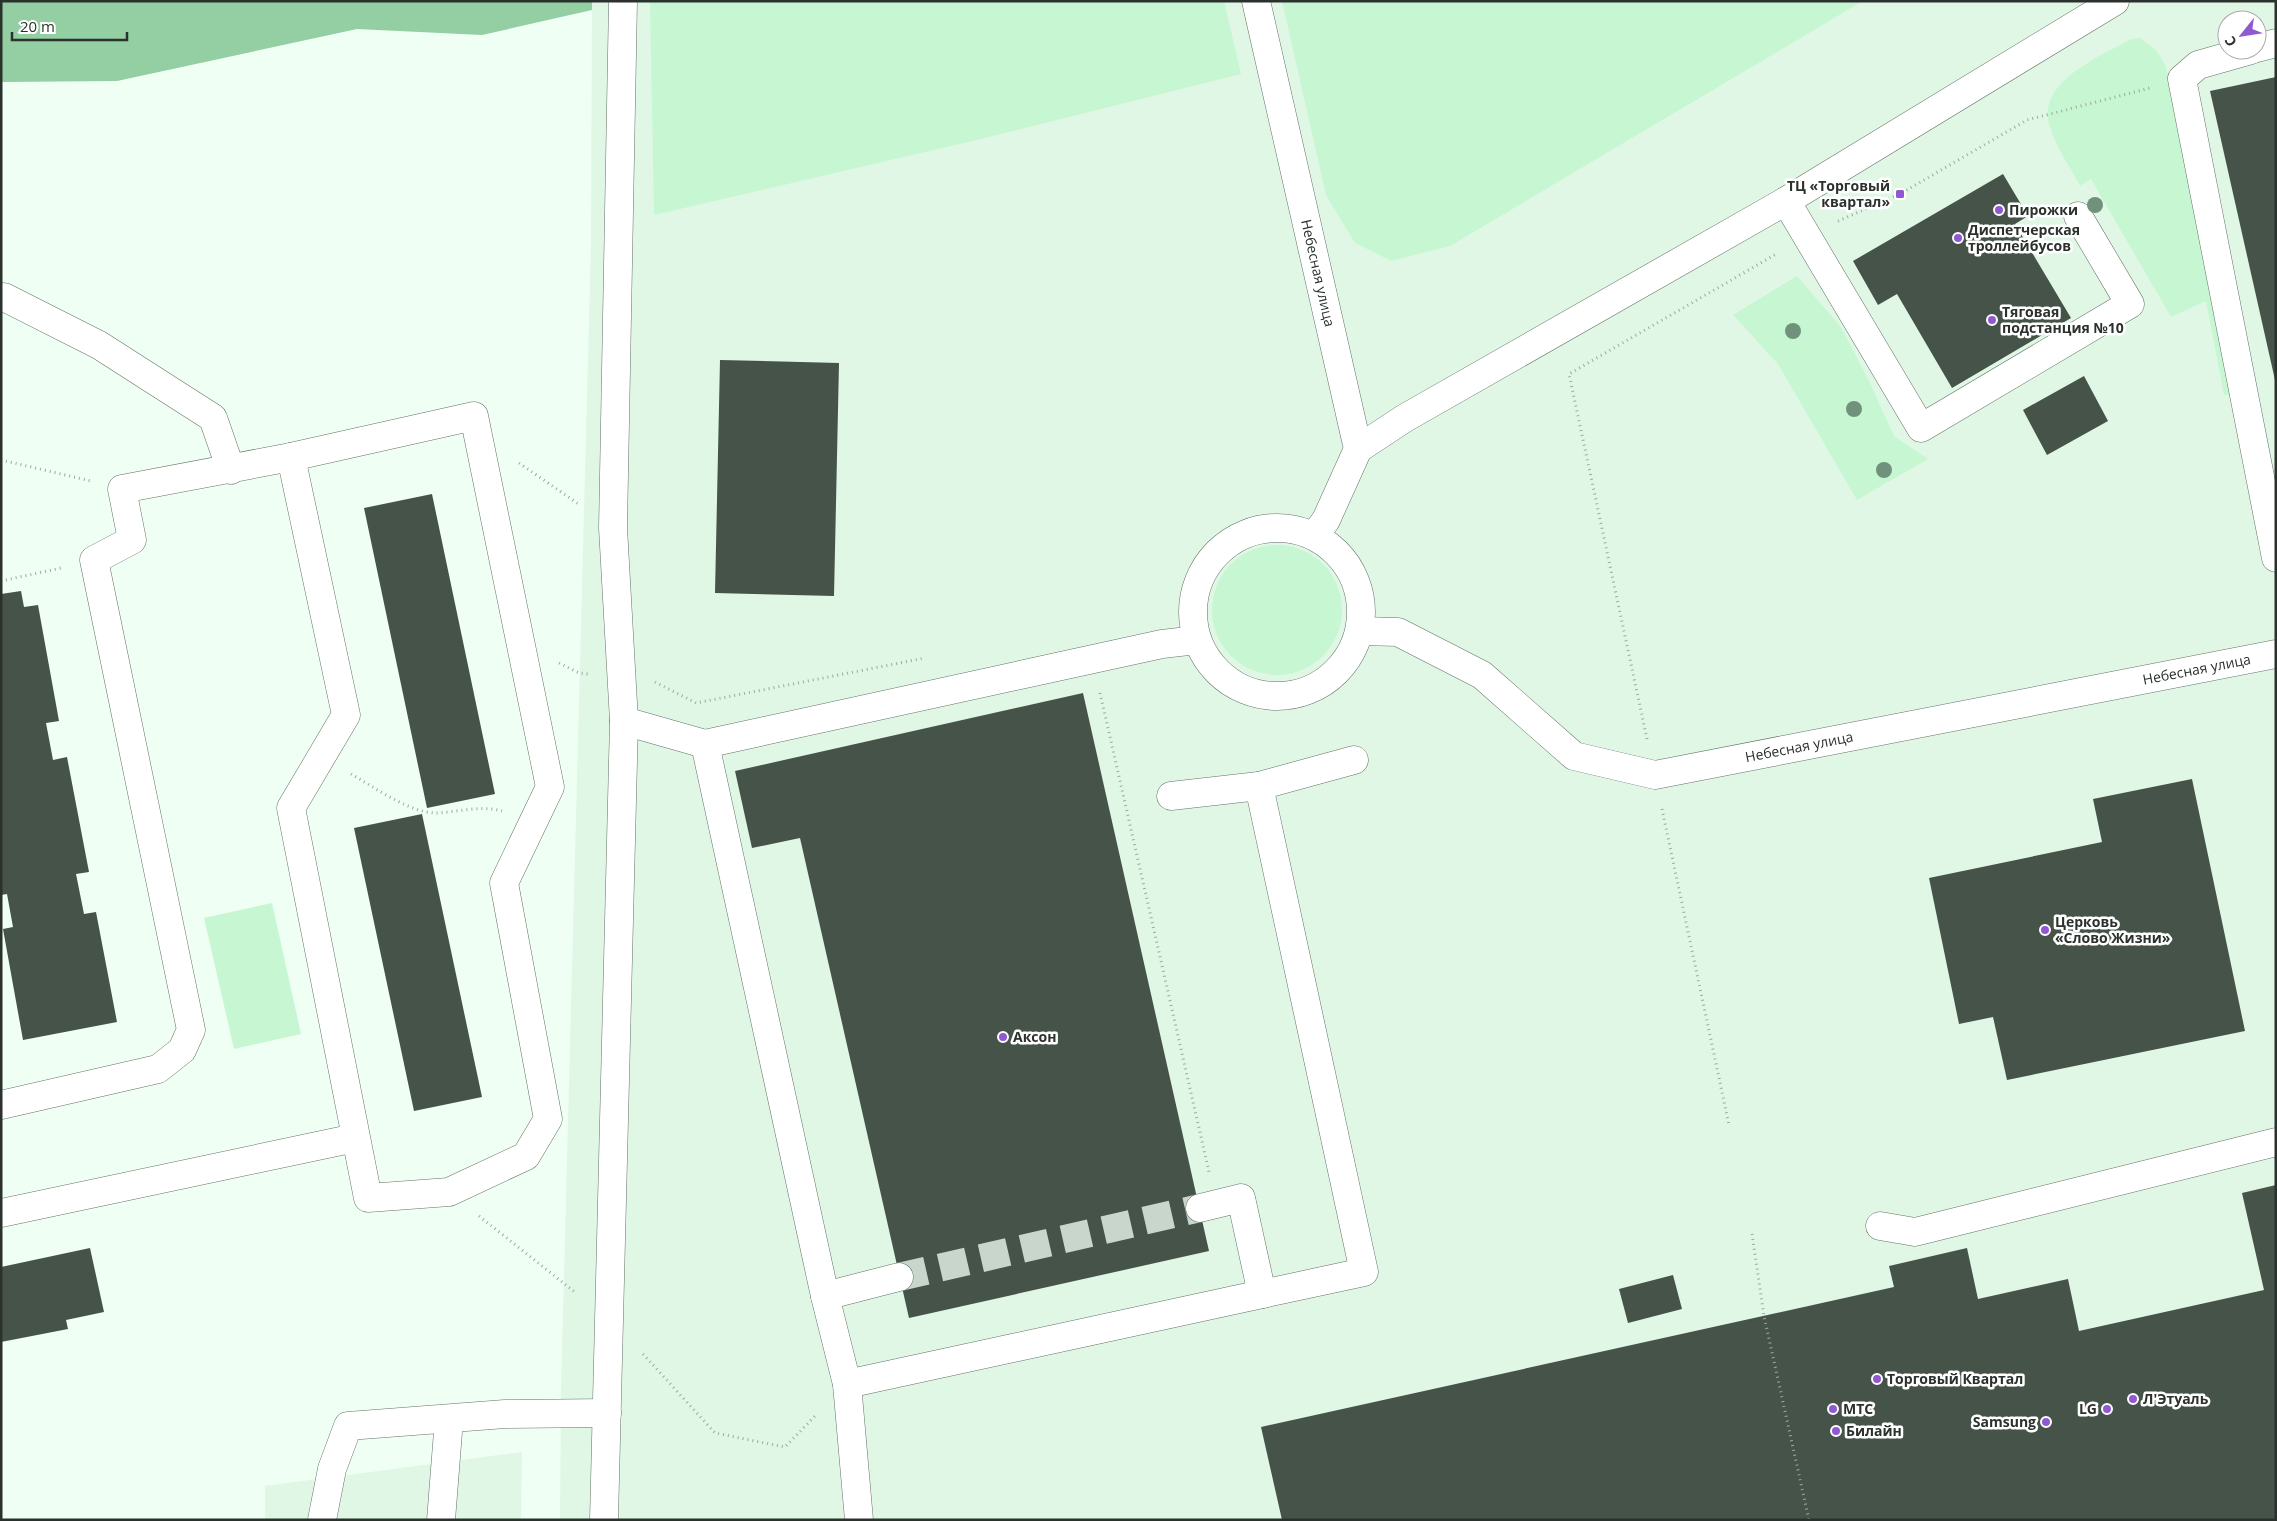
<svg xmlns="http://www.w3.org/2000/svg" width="2277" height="1521" font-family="'Open Sans',sans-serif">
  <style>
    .built { fill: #e0f7e5; fill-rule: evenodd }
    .green { fill: #c6f7d2 }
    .forest { fill: #93cfa3 }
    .building { fill: #465349 }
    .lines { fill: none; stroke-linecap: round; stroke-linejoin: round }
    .minor-tunnel { stroke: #c8d6cb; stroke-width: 28; stroke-dasharray: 28 14; stroke-linecap: butt }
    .minor-casing { stroke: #647267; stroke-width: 29 }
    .path { stroke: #9eaaa1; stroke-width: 3; stroke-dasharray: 1 4; stroke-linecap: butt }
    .minor { stroke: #fff; stroke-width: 28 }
    .tree { fill: #70927c }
    .poi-dot { fill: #9059d2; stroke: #fff; stroke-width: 2 }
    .labels { text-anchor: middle; stroke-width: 5; stroke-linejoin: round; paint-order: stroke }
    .poi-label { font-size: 14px; font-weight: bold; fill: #2b312c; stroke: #fff; text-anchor: start }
    .street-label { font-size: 14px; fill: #2b312c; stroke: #fff }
  </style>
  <rect width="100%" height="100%" fill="#effff3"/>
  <path class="built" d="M592 1H2276V1520H560L561 1389 591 244ZM2227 20H2257V50H2227Z
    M522 1452 521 1520H265V1486Z"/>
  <path class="green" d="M650 1H1224L1241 74 981 139 654 215Z
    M1282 1H1863L1450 246 1391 261 1355 243 1326 195Z
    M2140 38 2157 51 2166 67 2235 395H2224L2206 301 2171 317 2091 179 2080 186C2070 167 2056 147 2050 127 2035 82 2100 57 2131 39Z
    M1797 276 1841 327 1870 383 1894 436 1928 459 1857 500 1778 364 1733 315Z
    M1212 610a65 65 0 1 1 130 0a65 65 0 1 1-130 0Z
    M272 903 301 1034 234 1049 204 918Z"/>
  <path class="forest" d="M1 1H592V10L482 35 357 29 117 81 1 82Z"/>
  <path class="building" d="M2276 77V379L2275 380 2210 91Z
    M2003 174 2028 216 2015 224 2071 318 1952 388 1897 294 1878 305 1853 261Z
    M720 360 839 363 834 596 715 593Z
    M2084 376 2108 421 2047 455 2023 410Z
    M432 494 495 794 427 808 364 508Z
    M21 591 24 607 38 605 59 721 46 723 53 760 67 757 89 872 76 874 84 914 96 912 117 1022 23 1040 3 929 13 927 7 894 1 895V594Z
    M1083 693 1209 1251 909 1318 800 838 752 848 735 771Z
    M2192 779 2245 1031 2007 1080 1993 1017 1959 1024 1929 878 2102 842 2093 799Z
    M422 814 482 1097 414 1111 354 828Z
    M2276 1185V1520H1282L1261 1427 1894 1287 1889 1266 1967 1248 1978 1299 2068 1279 2079 1331 2264 1290 2242 1193Z
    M90 1248 104 1312 66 1320 68 1329 1 1342V1267Z
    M1673 1275 1682 1309 1628 1323 1619 1289Z"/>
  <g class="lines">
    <path class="minor-tunnel" d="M899 1277 1200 1208"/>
    <g class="minor-casing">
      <g id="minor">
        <path id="s1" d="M1256 1 1358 449 1326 520 1314 536"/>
        <path d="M2257 48 2276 43"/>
        <path d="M2251 50 2198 65 2182 79 2276 558"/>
        <path d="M1786 201 1921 428 2130 304 2078 216"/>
        <path d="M4 297 99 345 213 418 231 470"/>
        <path d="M474 416 550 787 504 883 548 1119 526 1156 449 1192 368 1198 291 808 346 715 291 457Z"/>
        <path d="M1358 449 1405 418 1786 201 2115 1"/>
        <circle cx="1277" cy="612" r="84"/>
        <path id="s2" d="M1360 631 1398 632 1482 675 1574 756 1655 775 2276 654"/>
        <path d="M624 721 705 744 1162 644 1197 640"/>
        <path d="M705 744 825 1296 847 1384 859 1520"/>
        <path d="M1259 786 1354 760"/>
        <path d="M1171 796 1259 786 1364 1272 1262 1294"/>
        <path d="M1 1105 158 1069 182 1050 191 1030 94 560 132 540 122 489 291 457"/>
        <path d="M1 1213 355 1138"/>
        <path d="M1880 1226 1915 1232 2276 1142"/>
        <path d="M825 1296 899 1277"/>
        <path d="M847 1384 1262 1294 1241 1198 1200 1208"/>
        <path d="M322 1520 332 1469 348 1426 505 1414 607 1413"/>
        <path d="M441 1520 449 1419"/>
        <path d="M604 1520 624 721 613 528 623 1"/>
      </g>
    </g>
    <path class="path" d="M1838 221 1900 194 2027 120 2150 88
      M1 460 91 481
      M519 463 580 505
      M1 581 61 568
      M559 663 579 673 588 674
      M655 682 696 703 925 658
      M1100 693 1209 1172
      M1647 739 1569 374 1778 253
      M351 774C374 787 410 813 436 813 458 812 481 805 502 811
      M1662 809 1729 1125
      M479 1216 576 1293
      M1752 1234 1764 1316 1809 1520
      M643 1354 715 1433 785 1447 815 1416"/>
    <use href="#minor" class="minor"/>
  </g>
  <g class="tree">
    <circle cx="2095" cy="205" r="8"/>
    <circle cx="1793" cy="331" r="8"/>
    <circle cx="1854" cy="409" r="8"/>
    <circle cx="1884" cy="470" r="8"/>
  </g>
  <g class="poi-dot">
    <rect x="1895" y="189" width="10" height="10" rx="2.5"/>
    <circle cx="1999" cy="210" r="5"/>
    <circle cx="1958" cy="238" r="5"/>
    <circle cx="1992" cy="320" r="5"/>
    <circle cx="2045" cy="930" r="5"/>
    <circle cx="1003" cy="1037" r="5"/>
    <circle cx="1877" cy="1379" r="5"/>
    <circle cx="2133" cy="1399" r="5"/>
    <circle cx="1833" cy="1409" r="5"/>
    <circle cx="2107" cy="1409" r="5"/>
    <circle cx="2046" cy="1422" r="5"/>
    <circle cx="1836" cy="1431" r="5"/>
  </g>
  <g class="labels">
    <g class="poi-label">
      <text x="1890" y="191" text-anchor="end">ТЦ «Торговый<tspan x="1890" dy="16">квартал»</tspan></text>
      <text x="2009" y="215">Пирожки</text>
      <text x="1968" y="235">Диспетчерская<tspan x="1968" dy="16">троллейбусов</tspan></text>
      <text x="2002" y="317">Тяговая<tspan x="2002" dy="16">подстанция №10</tspan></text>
      <text x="2055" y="927">Церковь<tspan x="2055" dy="16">«Слово Жизни»</tspan></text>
      <text x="1013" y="1042">Аксон</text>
      <text x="1887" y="1384">Торговый Квартал</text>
      <text x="2143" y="1404">Л'Этуаль</text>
      <text x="1843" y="1414">МТС</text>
      <text x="2097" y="1414" text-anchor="end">LG</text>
      <text x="2036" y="1427" text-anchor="end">Samsung</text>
      <text x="1846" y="1436">Билайн</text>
    </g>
    <g class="street-label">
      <text dy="5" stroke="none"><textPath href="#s1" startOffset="279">Небесная улица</textPath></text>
      <text dy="5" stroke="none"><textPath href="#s2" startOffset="890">Небесная улица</textPath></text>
      <text dy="5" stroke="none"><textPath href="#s2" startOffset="485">Небесная улица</textPath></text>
    </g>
  </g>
  <rect width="2277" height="1521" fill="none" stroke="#2b312c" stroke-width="5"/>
  <g transform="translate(2242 35) rotate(240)"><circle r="24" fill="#ffffff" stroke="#aaadab"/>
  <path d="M0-4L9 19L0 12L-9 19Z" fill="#9059d2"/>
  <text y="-8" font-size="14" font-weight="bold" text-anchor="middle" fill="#2b312c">С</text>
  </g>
  <path d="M12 32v8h115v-8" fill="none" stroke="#2b312c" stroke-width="2.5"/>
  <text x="20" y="32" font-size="15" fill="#2b312c" stroke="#ffffff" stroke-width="4" paint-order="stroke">20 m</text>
</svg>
